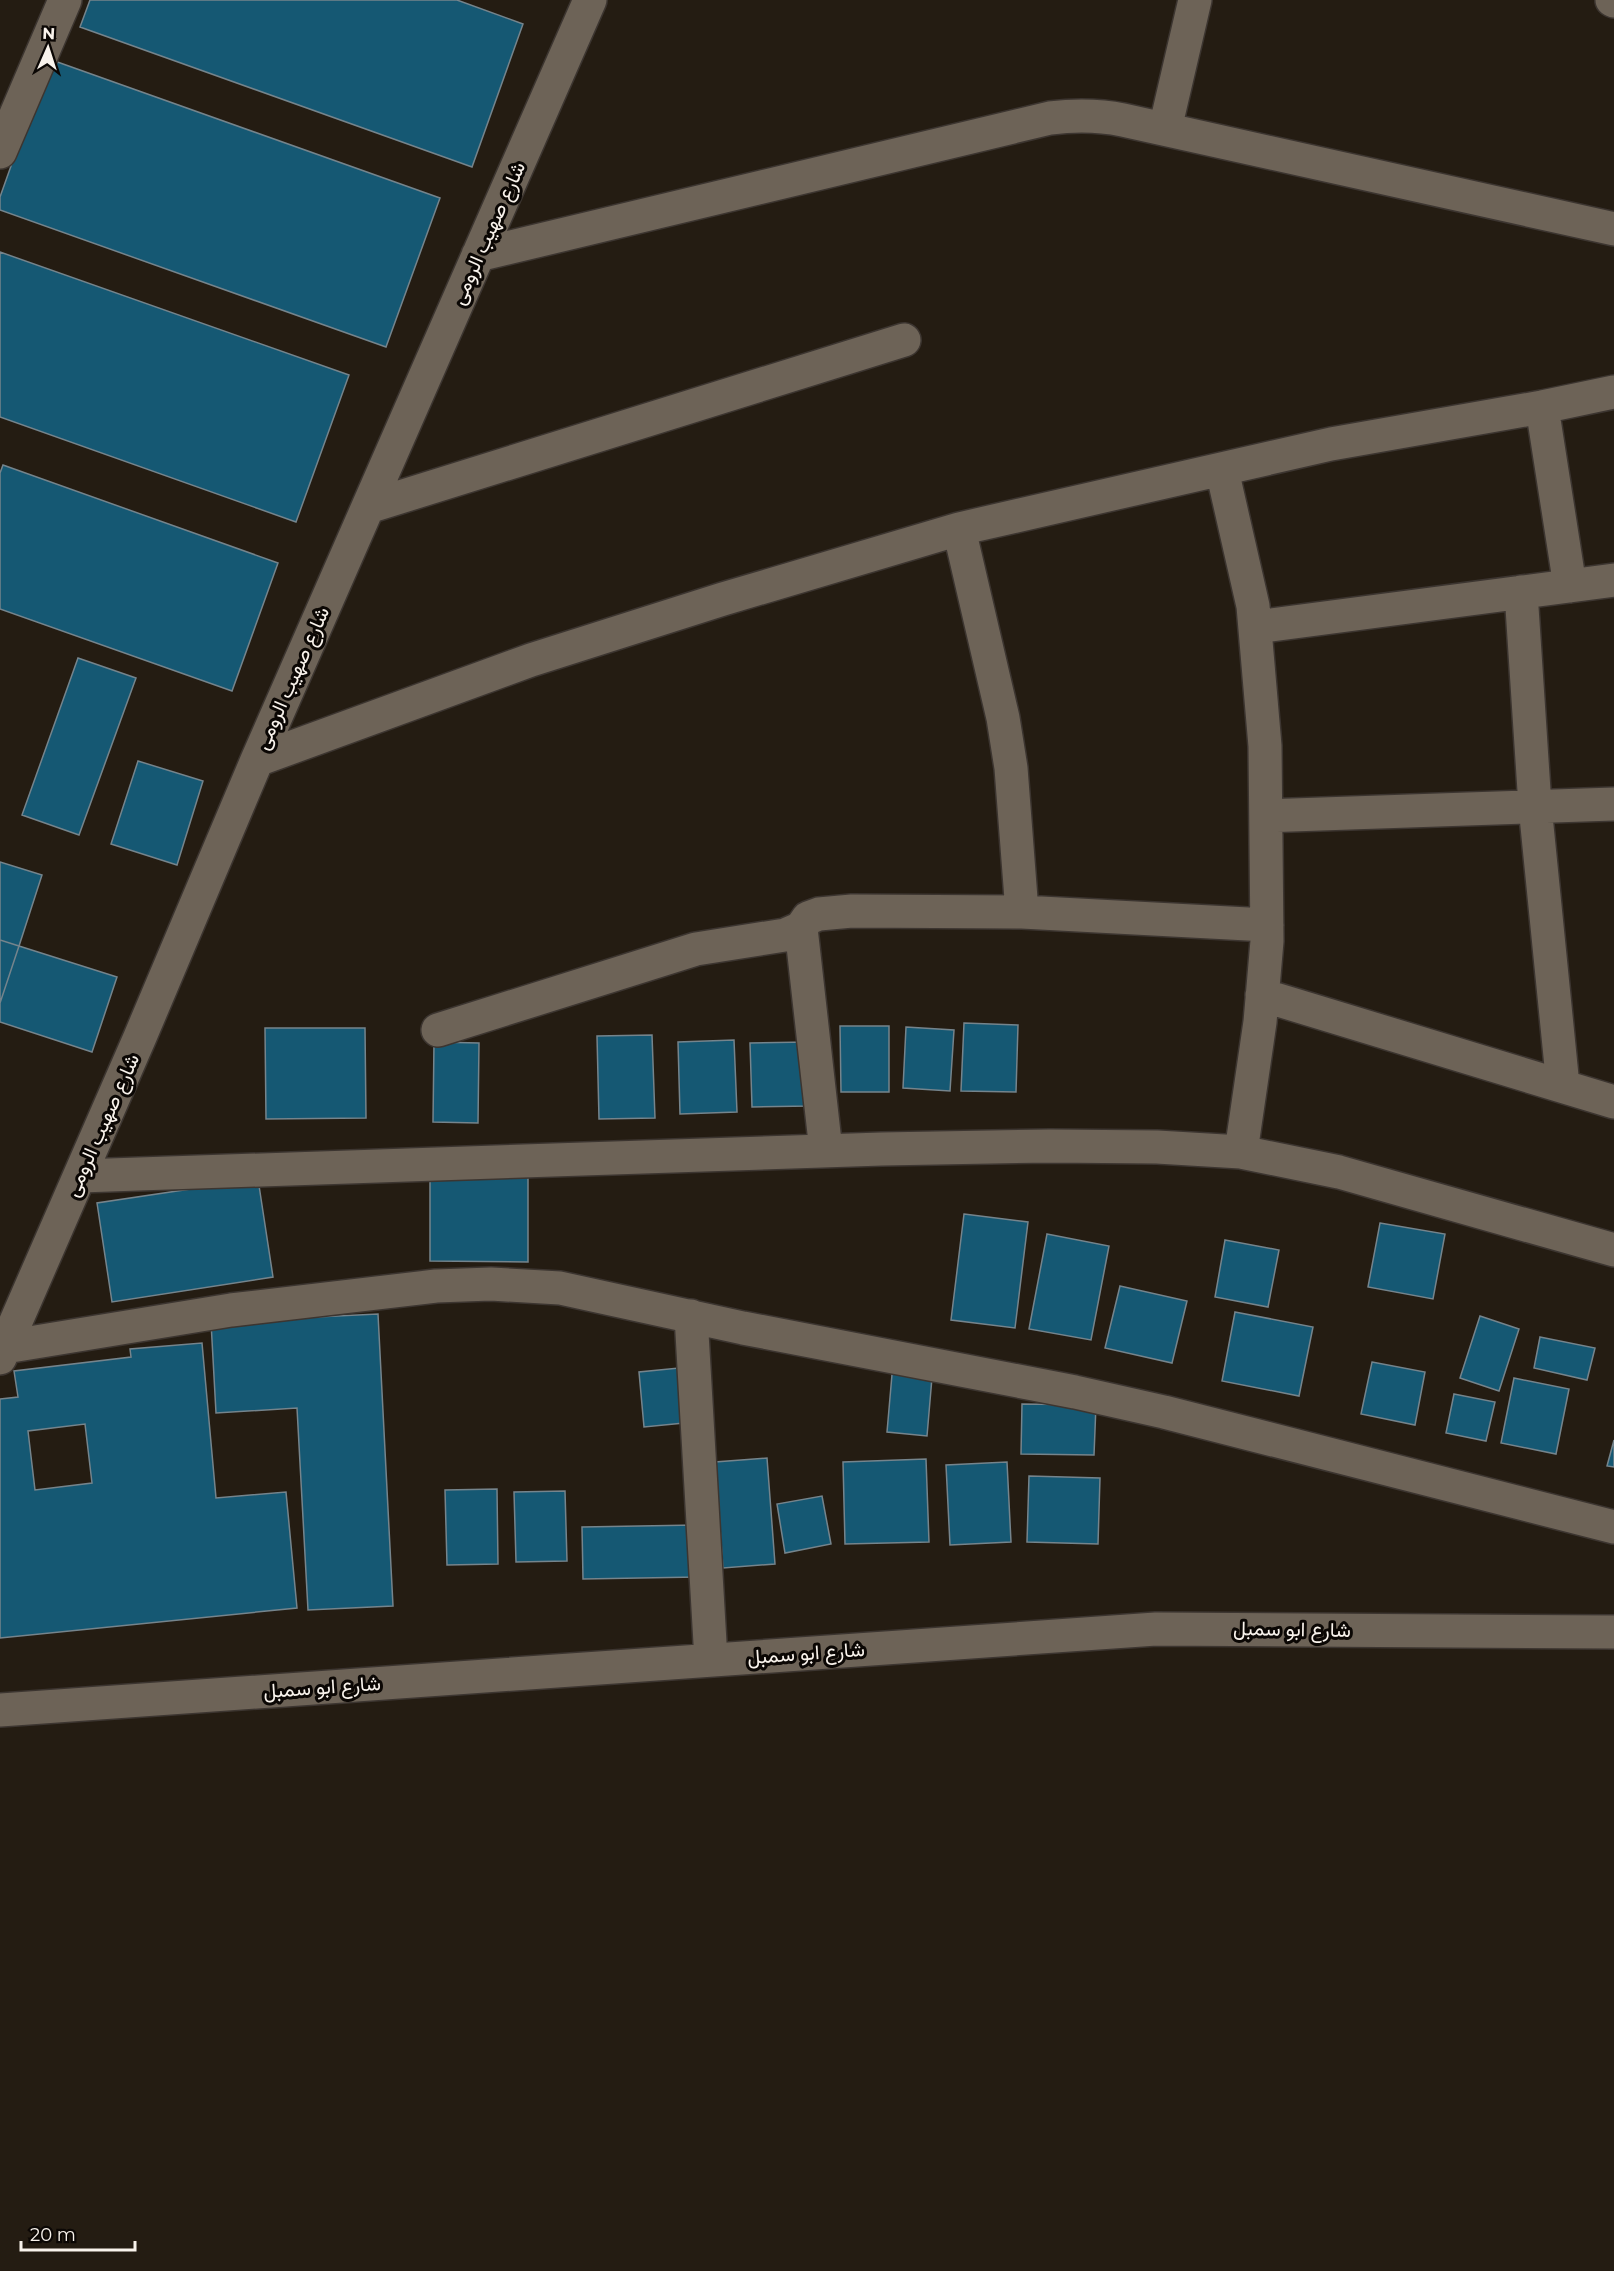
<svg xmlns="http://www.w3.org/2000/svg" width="1614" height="2271" font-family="Montserrat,Vazirmatn,sans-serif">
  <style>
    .building { fill: #155873; stroke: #75848c; stroke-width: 1.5; fill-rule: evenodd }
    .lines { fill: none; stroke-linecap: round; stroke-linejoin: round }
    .minor-casing { stroke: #3c3530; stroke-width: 36 }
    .minor { stroke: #6d6357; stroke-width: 33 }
    .labels { text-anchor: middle; stroke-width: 6; stroke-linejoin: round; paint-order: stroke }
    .street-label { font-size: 20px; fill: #f9f3ec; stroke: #0b0704 }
  </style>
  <rect width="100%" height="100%" fill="#241c12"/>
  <path class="building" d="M90 0H457L523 24 472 167 80 27Z
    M49 59 440 198 386 347 0 210V197Z
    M0 252 349 375 296 522 0 417Z
    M3 465 278 563 232 691 0 609V473Z
    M78 658 136 678 79 835 22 815Z
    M138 761 203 781 177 865 111 844Z
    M0 862 42 875 19 946 0 940Z
    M0 940 19 946 0 1003Z
    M19 946 117 977 92 1052 0 1022V1003Z
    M964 1023 1018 1025 1016 1092 961 1091Z
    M840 1026H889V1092H841Z
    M906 1027 954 1030 950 1091 903 1088Z
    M265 1028H365L366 1118 266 1119Z
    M652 1035 655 1118 599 1119 597 1036Z
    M734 1040 737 1112 680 1114 678 1042Z
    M434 1042 479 1043 478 1123 433 1122Z
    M808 1042 809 1106 752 1107 750 1043Z
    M430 1174 528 1175V1262L430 1261Z
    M258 1179 273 1277 112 1302 97 1203Z
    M964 1214 1028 1222 1015 1328 951 1320Z
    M1380 1223 1445 1234 1433 1299 1368 1287Z
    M1047 1234 1109 1246 1091 1340 1029 1329Z
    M1225 1240 1279 1250 1268 1307 1215 1297Z
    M1120 1286 1187 1301 1172 1363 1105 1348Z
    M1235 1312 1313 1327 1299 1396 1222 1381Z
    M378 1314 393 1606 308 1610 297 1408 216 1413 211 1322Z
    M1480 1316 1519 1329 1499 1391 1460 1378Z
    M1540 1337 1595 1348 1587 1380 1534 1368Z
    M202 1343 216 1498 286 1492 297 1608 0 1638V1399L18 1397 14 1371 131 1357 130 1349ZM85 1424 92 1483 35 1490 28 1431Z
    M1372 1362 1425 1372 1415 1425 1361 1414Z
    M893 1363 933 1366 927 1436 887 1432Z
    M689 1367 694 1422 644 1427 639 1372Z
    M1514 1378 1569 1389 1556 1454 1501 1443Z
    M1454 1394 1495 1402 1486 1441 1446 1433Z
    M1022 1404 1096 1405 1094 1455 1021 1454Z
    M1614 1440V1467L1607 1466Z
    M767 1458 775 1564 723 1568 715 1462Z
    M926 1459 929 1542 845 1544 843 1462Z
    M1007 1462 1011 1542 950 1545 946 1465Z
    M1029 1476 1100 1478 1098 1544 1027 1542Z
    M497 1489 498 1564 447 1565 445 1490Z
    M565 1491 567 1561 516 1562 514 1492Z
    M822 1496 831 1544 785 1553 777 1504Z
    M696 1525 697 1577 583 1579 582 1527Z"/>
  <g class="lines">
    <g class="minor-casing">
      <path id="minor" d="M1612 0 1614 1
        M1165 129 1195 0
        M0 152 65 0
        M478 255 1050 118C1076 115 1098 115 1123 120L1614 229
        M1542 407 1570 586
        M1222 470 1253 606 1265 746 1267 941 1260 1022 1241 1152
        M368 507 904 340
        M959 529 1003 718 1011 768 1022 912
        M1521 592 1535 806 1563 1086
        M1255 627 1614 580
        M257 760 531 660 723 599 959 529 1331 444 1542 407 1614 392
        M1266 816 1614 804
        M801 928 826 1151
        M1262 995 1614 1102
        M438 1030 696 949 785 935 801 928 808 918 819 914 852 911 1022 912 1267 925
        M80 1176 882 1149 1050 1146 1157 1147 1241 1152 1339 1172 1614 1250
        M691 1316 711 1660
        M5 1347 231 1310 436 1286 491 1284 560 1288 743 1328 1075 1392 1164 1412 1614 1527
        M0 1358 140 1037 257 760 590 0
        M0 1710 1156 1629 1614 1632"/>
    </g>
    <use href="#minor" class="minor"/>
  </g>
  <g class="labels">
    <g class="street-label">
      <text transform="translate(488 233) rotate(-66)" y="7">شارع صهيب الرومى</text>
      <text transform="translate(292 678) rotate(-66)" y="7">شارع صهيب الرومى</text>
      <text transform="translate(102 1125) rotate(-66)" y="7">شارع صهيب الرومى</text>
      <text transform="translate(1292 1629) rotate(1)" y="7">شارع ابو سمبل</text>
      <text transform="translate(806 1653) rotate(-4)" y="7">شارع ابو سمبل</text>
      <text transform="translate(322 1687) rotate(-4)" y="7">شارع ابو سمبل</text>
    </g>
  </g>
  <g transform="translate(48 48) rotate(3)" stroke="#0b0704" stroke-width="4.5" paint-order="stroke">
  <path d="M0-4.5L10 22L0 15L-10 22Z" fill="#f9f3ec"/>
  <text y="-9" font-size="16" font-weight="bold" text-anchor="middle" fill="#f9f3ec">N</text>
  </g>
  <path d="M21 2241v9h114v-9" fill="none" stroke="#f9f3ec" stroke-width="3"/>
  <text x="30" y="2241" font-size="18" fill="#f9f3ec" stroke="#0b0704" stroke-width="4.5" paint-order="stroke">20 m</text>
</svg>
